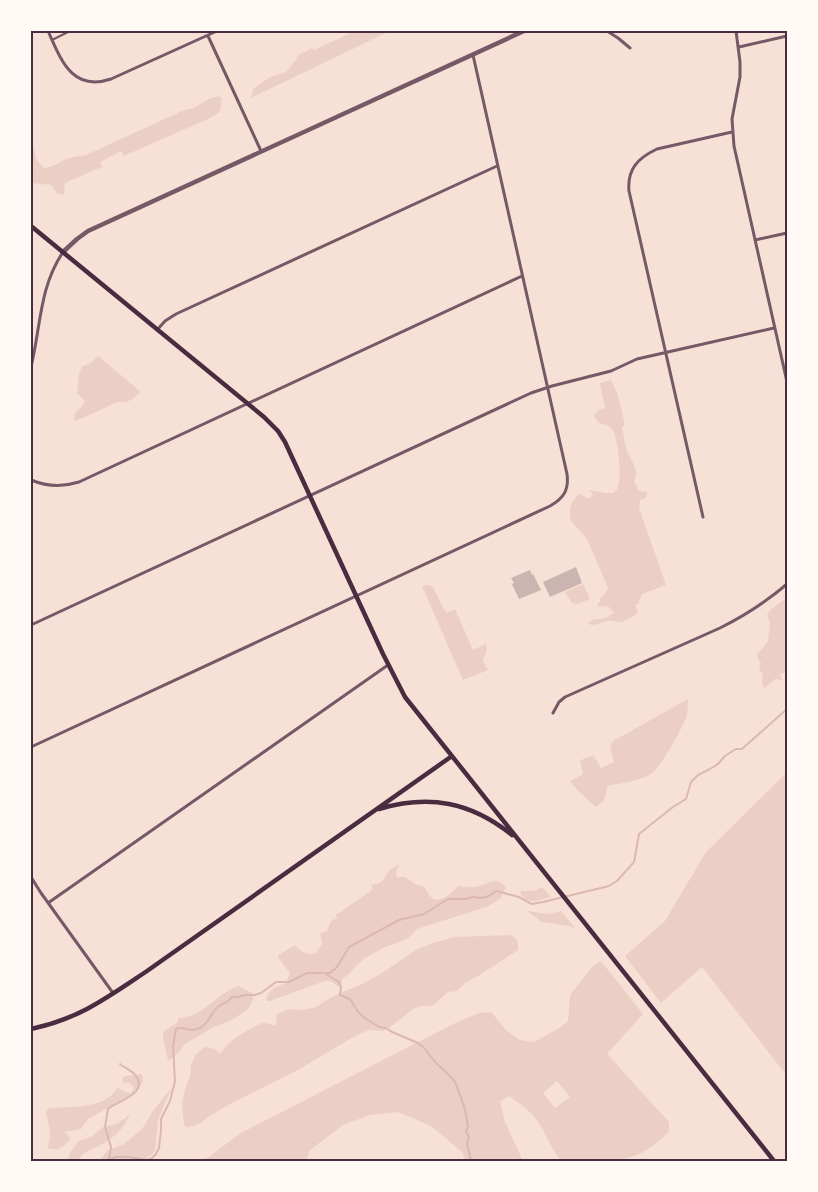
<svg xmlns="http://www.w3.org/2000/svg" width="818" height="1192" font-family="Manrope,sans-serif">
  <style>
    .green { fill: #ebcfc5; fill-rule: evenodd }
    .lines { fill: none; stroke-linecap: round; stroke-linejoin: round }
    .stream { stroke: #dcb8b0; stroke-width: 2 }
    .building { fill: #ccb4b1 }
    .service { stroke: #755966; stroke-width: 2 }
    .minor { stroke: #755966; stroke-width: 3 }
    .tertiary { stroke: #755966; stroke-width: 4.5 }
    .secondary { stroke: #4a2c40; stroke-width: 4.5 }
    .neatline { fill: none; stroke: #4a2c40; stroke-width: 2 }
  </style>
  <rect width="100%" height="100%" fill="#f7e1d7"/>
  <path class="green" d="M355 31H390L249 99 253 93V89L270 77 286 72 296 60 298 55 312 48 314 50Z
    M219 96 222 99 220 112 208 119 124 156 121 151 100 162 102 167 65 183 64 195 57 193 51 185 31 183V141C37 153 32 158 45 168 52 167 56 164 62 161 69 157 76 156 84 156L171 116C175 115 178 112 182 111 186 109 189 110 194 108 203 103 207 98 219 96Z
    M98 356 141 392 131 400 125 402H117L85 417 74 421C75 406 81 412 85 401L77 393 79 374 82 366C89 366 93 360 98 356Z
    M611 380 618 395 625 425 622 427C624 434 624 443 627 451 631 461 640 470 634 481L639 491 647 492 646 498 640 500 639 508 666 585 642 594 638 604 635 605 638 612C633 617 627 621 620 622 615 622 612 620 607 621 599 623 597 626 587 624 592 619 595 619 602 619 606 618 610 615 614 613L608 606 599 607 597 604 600 602V598L606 592 608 588 587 539 570 520C570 507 569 503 580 494L588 498H590L593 494 588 490 606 493H613C616 490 617 490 618 487 622 477 618 437 612 429 608 424 602 425 598 422 596 420 595 417 594 415L598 410 605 408 600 383Z
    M583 584 590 599 578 604 572 603 565 592Z
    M425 585H429L433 587 446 613 455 609 473 650 486 644 487 650 483 659 484 663 488 670 463 680 422 586Z
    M787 597V672L780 674 782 680 775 679 764 689 762 682 763 674 759 670 761 663 758 659 757 654 763 648 768 641 770 623 767 615 770 610Z
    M688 699C688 706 688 713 686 718 680 732 662 766 651 774 641 780 621 784 610 785L607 788 604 801 596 807 578 791 570 781 583 774 580 761 587 757 594 756 601 768 614 762 610 746 613 741Z
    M787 772V1076L702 967 661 1003 625 956 665 921 706 852Z
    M400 863 396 872 397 877H405L415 884 425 887C433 909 447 898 458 886 464 886 469 888 475 887 487 886 495 874 506 887L501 898 489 906 417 929 407 939 383 948 365 958 356 966 348 975 342 979 341 987 337 986 331 981H325L270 1001H267L266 998C270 989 277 986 286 983L290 973 277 956 295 945C302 952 305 956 316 953L322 944 320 933 327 931 331 921 337 918 336 915 372 890V885C385 882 383 879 390 869L397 866Z
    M541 887 543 888 551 897C540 900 526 906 520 892L521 891H534Z
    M561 911 575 928 569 926 542 922 527 911 549 914Z
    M510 935C518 937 518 943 518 950L478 976 465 983 457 991 448 992 432 1006H422L413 1009 393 1025 383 1031 369 1030 355 1036 298 1070 232 1103 208 1117 202 1122 193 1126 187 1127 184 1125 182 1104 184 1093 190 1076 191 1064 196 1054 205 1047 215 1049 220 1054C231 1038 247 1030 264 1022L275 1026 277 1021 276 1014 289 1009 302 1010 316 1007 335 995 360 985 382 973 416 950 433 943 454 937Z
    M601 961 643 1014 607 1054 669 1122V1132C659 1141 649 1150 637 1155 615 1164 585 1161 561 1161 550 1148 546 1132 536 1119 529 1110 519 1103 509 1096L500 1101 505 1122 523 1161H466L462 1152 431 1126 398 1112 370 1115 343 1125 310 1150 306 1161H203L241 1133 451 1025 479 1013 491 1012 507 1031 520 1040 534 1042 559 1028 568 1021 570 995 592 967ZM557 1081 570 1097 555 1108 543 1093Z
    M239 986 252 993 253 999 251 1004 247 1010 232 1020 214 1027 185 1044 180 1051 168 1061C167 1052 163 1041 163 1032L178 1022V1018C202 1019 217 992 239 986Z
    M142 1074 143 1080 141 1085 134 1094 130 1097 120 1101 88 1119 81 1129 64 1132 70 1137V1140C62 1147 59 1152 48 1148 48 1143 50 1139 50 1134 50 1127 47 1119 46 1111L47 1109C68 1105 106 1111 117 1087L123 1091 131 1093 134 1088C131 1084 129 1082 124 1083L122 1079 125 1076Z
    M172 1087 158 1120 155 1151 150 1156 141 1161H99L107 1151 124 1144 142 1129 153 1111Z
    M130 1113C125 1129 111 1140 97 1147 88 1151 83 1152 78 1161H68C68 1151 74 1149 78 1141L91 1137 103 1127 116 1124 124 1119Z"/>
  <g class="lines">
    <path class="stream" d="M326 974 339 982 341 987 340 995 350 999 358 1012 365 1018 379 1027 386 1028 392 1032 418 1043 424 1048 436 1063 453 1079 456 1084 465 1109 468 1126 466 1132 469 1137 467 1144 471 1161
      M31 1159 35 1161
      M109 1159 111 1147 105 1127 108 1109C117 1101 149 1094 136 1076 133 1071 125 1068 120 1064
      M108 1161 115 1157H129L147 1160 152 1158 156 1154 159 1148 161 1130V1119L170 1101 175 1081 173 1046 176 1029C183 1026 186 1030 192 1030 209 1029 209 1013 219 1006 226 1001 225 1005 232 997H238L245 995H254L261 993 276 982H289L307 973H330L337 967 349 947 399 920 424 914 448 899H465L473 897 481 898 489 896 496 891 519 897 532 904 543 902 609 886 617 881 634 862 639 834 673 807 686 799 691 782 698 775 710 769 718 764 725 756 736 749H742L787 709"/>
  </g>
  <path class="building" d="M576 567 582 583 550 597 543 582Z
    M530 570 532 575 533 574 541 590 519 599 512 584 514 583 511 578Z"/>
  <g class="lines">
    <path class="service" d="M52 40 70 31"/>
    <path class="minor" d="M48 31C61 60 72 92 111 79L217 31
      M607 31 618 38 630 48
      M736 31 740 62V77L732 119 734 146 787 382
      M208 36 261 151
      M739 47 787 36
      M755 240 787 233
      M157 330 165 321 176 314 497 166
      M31 367C41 326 39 288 63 252
      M31 480C48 487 63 487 79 482L522 276
      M703 517 629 191C627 169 638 158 657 149L732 132
      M31 625 531 393 552 386 611 371 637 359 774 328
      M553 713 559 702 565 697 720 628C744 616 766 602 787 584
      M31 747 550 506C564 498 569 490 567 474L473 55
      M31 877 41 893 113 993
      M48 903 388 665"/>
    <path class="tertiary" d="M63 252 77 239 88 231 524 31"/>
    <path class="secondary" d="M31 226 264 417 278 431 285 442 383 654 405 697 774 1161
      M379 809C429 794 471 802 512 835
      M31 1029C79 1019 108 997 147 971L452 756"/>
  </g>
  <rect width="818" height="1192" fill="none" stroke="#fffaf5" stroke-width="65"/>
  <rect x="32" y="32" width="754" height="1128" class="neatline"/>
</svg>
